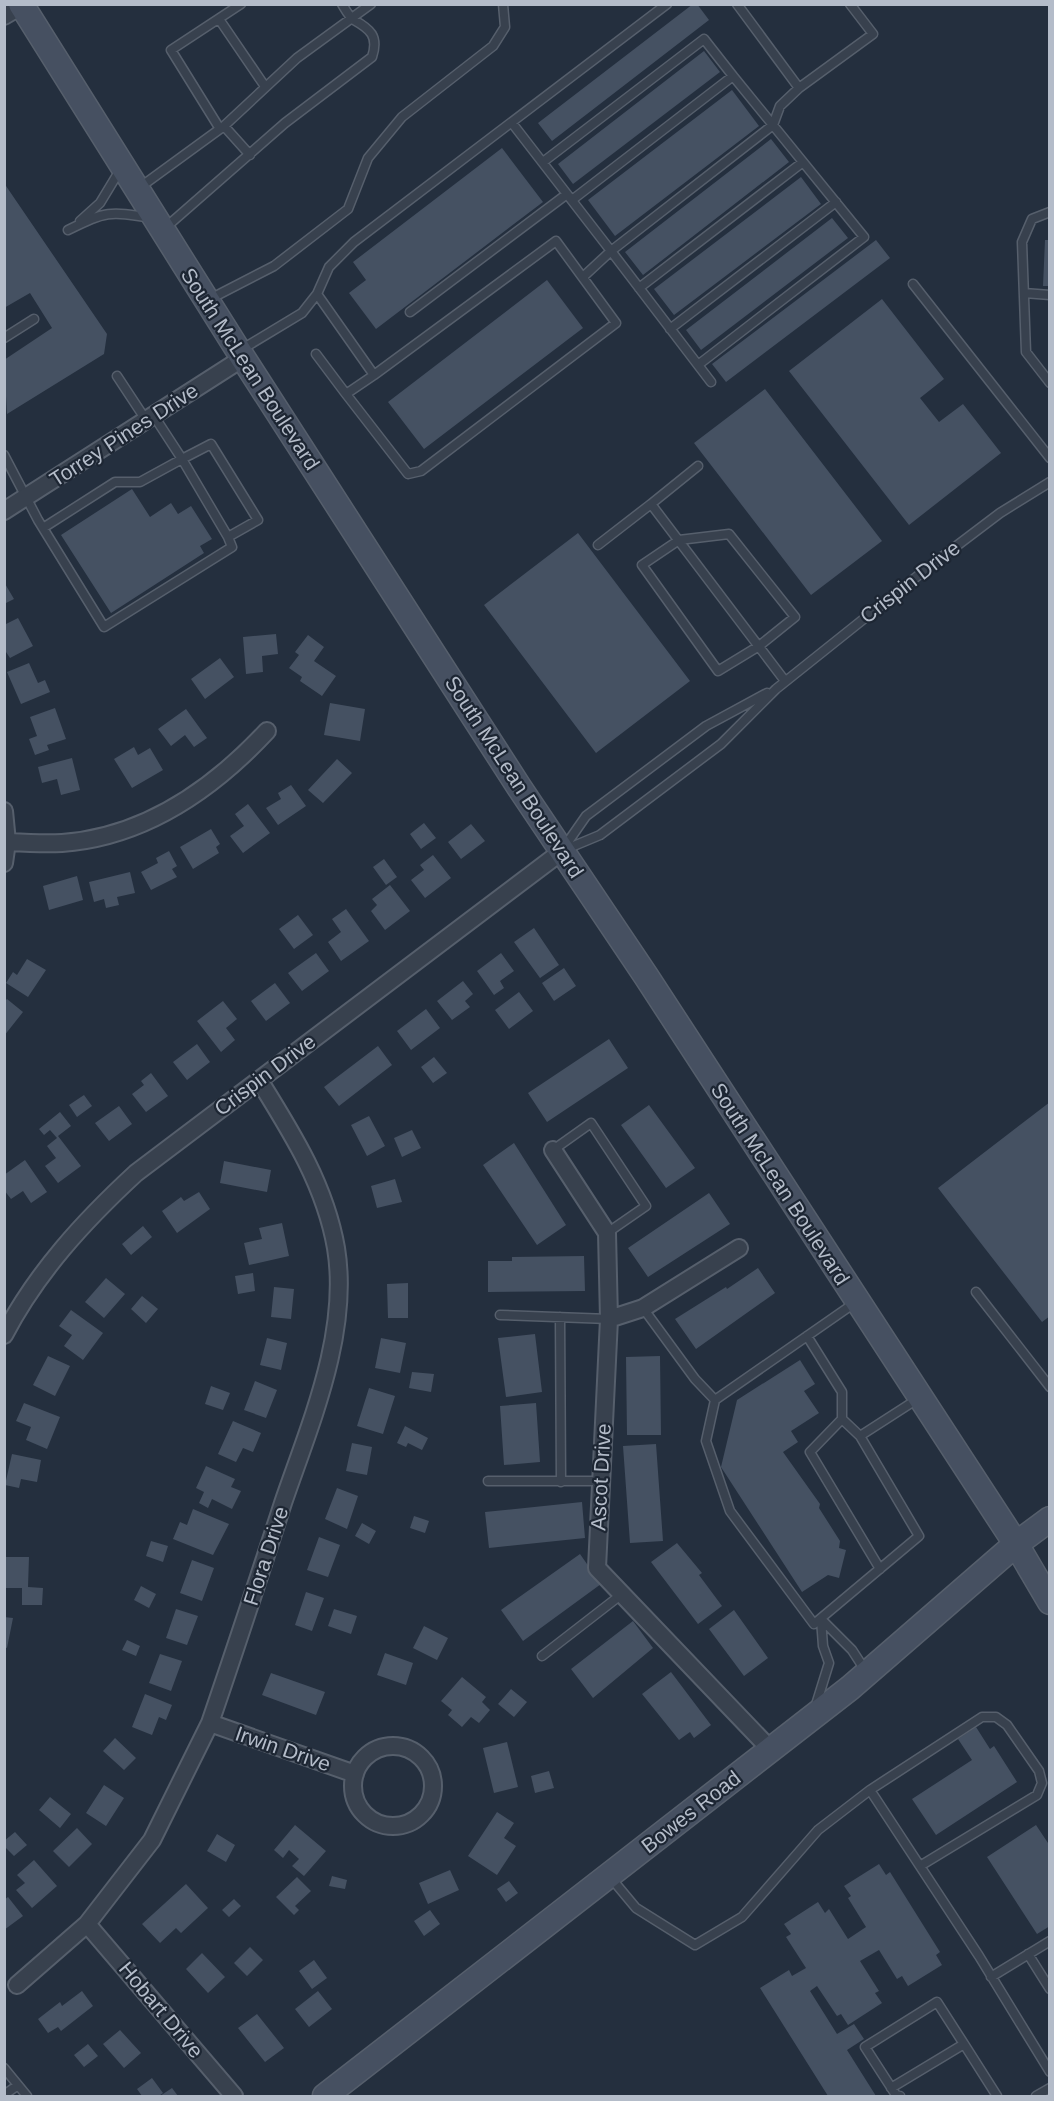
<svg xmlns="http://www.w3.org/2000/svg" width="1054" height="2101" font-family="Arial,sans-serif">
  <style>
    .building { fill: #455162 }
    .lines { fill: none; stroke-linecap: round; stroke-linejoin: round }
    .service-casing { stroke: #565f6c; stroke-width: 11 }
    .minor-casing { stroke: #565f6c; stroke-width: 20 }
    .secondary-casing { stroke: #565f6c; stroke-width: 27 }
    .service { stroke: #38414e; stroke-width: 8 }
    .minor { stroke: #38414e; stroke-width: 16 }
    .secondary { stroke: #465061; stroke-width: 24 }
    .labels { text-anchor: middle; stroke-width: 4.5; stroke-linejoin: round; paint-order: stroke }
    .street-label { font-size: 21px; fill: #b4bcc9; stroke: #1d2633 }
  </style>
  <rect width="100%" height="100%" fill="#242f3e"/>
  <path class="building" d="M693 4H697L709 20 552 141 538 123Z
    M704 51 720 72 573 184 558 164Z
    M732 90 759 126 615 236 588 200Z
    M771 139 789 162 643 275 625 252Z
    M502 148 543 202 376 329 349 293 366 280 353 262Z
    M801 177 821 204 674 315 654 289Z
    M4 183 107 334 104 354 7 414 4 360 52 328 30 293 4 308Z
    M832 218 848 238 701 350 686 330Z
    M876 240 890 258 726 382 712 364Z
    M1045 240H1050V286H1043Z
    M547 280 583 328 424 449 388 402Z
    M882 299 944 379 920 398 939 422 963 404 1001 453 909 525 789 371Z
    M765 389 882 541 811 595 694 443Z
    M132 489 150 517 171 503 178 514 191 506 212 539 200 546 204 553 111 613 61 535Z
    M578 533 690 681 596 753 484 605Z
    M4 582 14 599 4 604Z
    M18 618 33 646 10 658 4 649V625Z
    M276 634 278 654 262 656 263 672 246 674 243 637Z
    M308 635 324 647 314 661 336 676 322 696 300 681 302 677 289 668 299 655 295 652Z
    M220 658 234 677 205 699 191 679Z
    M29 663 38 683 45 680 50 692 21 704 7 672Z
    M330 703 365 709 360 741 324 735Z
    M55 708 66 739 47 745 49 750 35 755 29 739 37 736 30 717Z
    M186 709 207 738 194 747 185 735 171 746 158 729Z
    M134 747 138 755 150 748 163 770 132 788 114 759Z
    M72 758 80 790 61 795 57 779 42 783 38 767Z
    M337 759 352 773 323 803 308 790Z
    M291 785 306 806 278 825 266 808 281 799 278 793Z
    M248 804 270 833 243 853 230 836 244 826 235 814Z
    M424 823 436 838 421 849 410 834Z
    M471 824 485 841 461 859 448 842Z
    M211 829 220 844 216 847 219 853 193 869 180 847Z
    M169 851 177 866 172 869 177 877 151 890 141 872 158 863 156 858Z
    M433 855 451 878 425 898 411 880 424 870 420 865Z
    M384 859 397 877 386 885 373 867Z
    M130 872 135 893 117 897 119 905 106 908 104 899 94 902 89 882Z
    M77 876 83 900 49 910 43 886Z
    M390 885 410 911 385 930 371 911 377 905 372 899Z
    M346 909 369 941 341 961 328 942 341 932 332 919Z
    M298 915 313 935 294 949 279 929Z
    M534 928 559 965 540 978 514 942Z
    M316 953 329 971 302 991 288 973Z
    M501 953 514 971 500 981 504 988 494 995 477 971Z
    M27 959 46 970 28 997 6 983 13 972 17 975Z
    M564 968 576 986 554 1001 542 983Z
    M463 981 473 994 465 1001 470 1007 452 1020 437 1001Z
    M275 983 290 1003 266 1021 251 1001Z
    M519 992 533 1011 509 1029 495 1010Z
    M7 999 23 1012 4 1036V1002Z
    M223 1001 237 1019 226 1028 235 1040 221 1052 197 1021Z
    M426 1009 440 1028 411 1050 397 1031Z
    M609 1039 628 1068 547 1122 528 1093Z
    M197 1044 210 1062 187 1080 173 1062Z
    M378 1046 392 1065 339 1106 324 1087Z
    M434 1057 447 1073 433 1083 421 1067Z
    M151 1073 168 1096 146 1112 132 1094 144 1085 141 1081Z
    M84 1095 92 1106 77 1117 69 1105Z
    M1050 1102V1316L1042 1322 938 1188Z
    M649 1105 695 1168 666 1188 621 1125Z
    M119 1106 132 1124 109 1141 95 1123Z
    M60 1112 71 1126 58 1136 81 1166 58 1183 45 1166 56 1158 47 1146 57 1138 50 1130 44 1135 39 1129Z
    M369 1116 385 1146 367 1156 351 1125Z
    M412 1130 421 1148 402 1157 394 1138Z
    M514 1143 566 1225 537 1245 483 1165Z
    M25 1160 47 1192 31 1203 23 1191 11 1199 4 1190V1175Z
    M224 1161 271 1170 267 1192 220 1183Z
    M395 1179 402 1202 377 1208 371 1186Z
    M199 1192 210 1209 177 1233 162 1211 181 1197 184 1201Z
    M709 1193 730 1224 648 1277 628 1248Z
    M282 1223 289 1256 249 1265 244 1243 262 1239 259 1228Z
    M143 1226 152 1237 131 1255 122 1244Z
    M584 1256 585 1291 488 1292V1261H512V1257Z
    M758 1268 775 1293 696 1349 675 1319 726 1287 727 1289Z
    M253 1273 255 1291 238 1294 235 1276Z
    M106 1278 125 1294 104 1318 85 1302Z
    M408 1283V1318H388L387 1284Z
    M274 1287 294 1289 291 1319 271 1317Z
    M142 1296 158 1309 146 1323 131 1309Z
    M71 1310 103 1333 83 1360 64 1346 72 1335 59 1326Z
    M535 1334 542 1392 506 1397 498 1338Z
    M267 1338 287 1343 281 1370 260 1365Z
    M381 1338 406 1343 400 1373 375 1368Z
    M48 1356 70 1366 55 1396 33 1385Z
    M660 1356 661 1435H627L626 1357Z
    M800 1360 815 1384 804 1391 819 1413 791 1431 798 1442 783 1452 820 1504 819 1508 840 1541 839 1548 846 1550 839 1578 828 1575 802 1592 721 1467 737 1400Z
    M412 1372 434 1374 431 1392 409 1388Z
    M255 1381 277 1390 266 1418 244 1410Z
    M211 1386 230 1393 223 1410 205 1404Z
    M369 1388 395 1396 383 1434 357 1426Z
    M24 1403 60 1417 47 1449 26 1440 31 1427 16 1421Z
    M536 1403 540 1462 504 1465 500 1406Z
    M233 1421 261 1433 253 1452 243 1448 236 1462 218 1454Z
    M405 1426 428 1438 422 1450 408 1443 406 1447 397 1443Z
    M352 1443 372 1447 367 1475 346 1471Z
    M656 1444 663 1541 630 1543 623 1446Z
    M12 1454 41 1460 37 1482 21 1479 19 1488 5 1485Z
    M206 1466 235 1479 231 1487 241 1491 232 1509 212 1499 208 1508 199 1503 204 1492 196 1488Z
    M337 1488 358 1496 347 1529 325 1519Z
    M582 1502 585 1538 489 1548 485 1512Z
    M193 1509 229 1524 213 1555 173 1539 180 1522 187 1525Z
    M414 1516 429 1521 425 1533 410 1528Z
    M362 1523 376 1531 369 1544 355 1536Z
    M319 1537 340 1545 328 1577 307 1570Z
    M151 1541 168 1546 163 1562 146 1556Z
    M677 1543 702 1573 699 1575 722 1606 698 1624 651 1562Z
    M580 1554 601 1584 523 1641 501 1610Z
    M4 1557H29L28 1587 43 1588 42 1605H22V1588H4Z
    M192 1560 214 1568 202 1601 180 1593Z
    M141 1586 156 1594 149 1608 134 1600Z
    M306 1592 324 1598 312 1631 295 1625Z
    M176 1609 198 1616 187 1645 166 1638Z
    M334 1609 357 1616 351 1634 328 1626Z
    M734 1610 768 1658 744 1676 709 1629Z
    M4 1617 13 1618 7 1648 4 1647Z
    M633 1621 653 1648 593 1698 571 1669Z
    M424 1626 448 1638 437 1660 413 1648Z
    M127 1640 140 1646 136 1656 122 1650Z
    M385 1653 413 1663 406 1685 377 1675Z
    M160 1654 182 1661 171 1691 149 1683Z
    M671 1672 711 1725 694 1738 690 1732 679 1740 642 1694Z
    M271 1673 325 1692 316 1715 262 1695Z
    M462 1677 486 1697 482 1702 490 1710 479 1723 471 1717 462 1727 448 1715 452 1710 441 1701Z
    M511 1689 527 1702 514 1717 498 1704Z
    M145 1694 172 1705 166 1720 159 1717 152 1735 132 1727Z
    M976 1727 990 1749 994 1746 1017 1782 936 1835 912 1799 972 1760 958 1739Z
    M115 1738 136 1758 124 1770 103 1751Z
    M507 1742 518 1787 494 1793 483 1748Z
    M549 1771 554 1788 535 1793 531 1776Z
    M104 1785 124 1798 106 1826 86 1813Z
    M50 1797 71 1814 60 1828 39 1810Z
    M497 1812 514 1823 504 1838 516 1846 497 1875 468 1856Z
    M295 1825 326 1851 304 1876 292 1866 299 1859 289 1850 283 1858 274 1850Z
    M1036 1825 1050 1846V1926L1037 1934 987 1857Z
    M77 1828 92 1844 69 1867 53 1851Z
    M15 1832 27 1845 14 1856 4 1846V1841Z
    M217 1834 235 1845 226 1862 207 1851Z
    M34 1860 57 1886 32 1908 16 1890 25 1883 17 1875Z
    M879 1864 886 1875 890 1872 940 1952 936 1955 942 1965 908 1986 902 1976 897 1979 879 1950 860 1961 879 1991 875 1993 882 2003 848 2025 841 2014 837 2016 817 1986 810 1991 837 2034 854 2024 864 2039 847 2050 876 2096H828L760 1988 789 1970 792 1976 806 1968 786 1937 791 1934 784 1924 818 1902 825 1913 829 1909 848 1939 866 1927 848 1898 851 1896 844 1886Z
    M450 1870 459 1890 428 1904 419 1883Z
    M332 1876 347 1880 345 1889 329 1886Z
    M297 1877 311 1891 295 1906 299 1910 294 1915 276 1897Z
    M509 1881 518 1893 506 1902 497 1889Z
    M186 1884 208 1908 181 1933 176 1928 160 1943 142 1924Z
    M8 1897 23 1916 4 1930V1900Z
    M234 1899 241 1906 229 1917 222 1910Z
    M430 1910 440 1924 424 1936 414 1921Z
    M250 1947 263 1960 247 1976 234 1963Z
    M202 1953 225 1977 208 1993 186 1969Z
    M314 1960 327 1978 312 1989 299 1971Z
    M82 1991 93 2006 61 2031 58 2027 48 2033 38 2019 60 2002 62 2006Z
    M318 1991 332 2009 309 2027 295 2009Z
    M257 2014 284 2048 265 2062 238 2028Z
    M120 2030 141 2053 124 2068 103 2044Z
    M88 2044 98 2056 84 2067 74 2055Z
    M152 2078 163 2093 159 2096H142L137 2089Z
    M172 2088 178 2096H160Z"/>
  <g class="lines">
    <g class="service-casing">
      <path id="service" d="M737 4 799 88 873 34 850 4
        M219 19 264 85
        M512 123 611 251 773 125 780 106 799 88
        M224 126 250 155
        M220 129 171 50 241 4
        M543 162 704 39 733 76
        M139 188 224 126 297 58 371 4
        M572 200 733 76 864 237 698 365 611 251 584 276
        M1050 212 1032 219 1022 242 1026 352 1050 383
        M80 221 100 203 120 170
        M165 228 285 123 372 57C379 36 370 29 354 20 349 17 345 9 342 4
        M68 230C107 211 108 211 151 218
        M913 284 1050 458
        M639 288 803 162
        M1024 293 1050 295
        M210 299 274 266 348 209 368 158 402 117 493 46 505 27 503 4
        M410 312 567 194
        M670 329 836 202
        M4 338 34 319
        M239 351 302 313 317 294 329 267 354 242 667 4
        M316 354 346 394 374 375 317 294
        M698 365 711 382
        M117 376 146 420
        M346 394 408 474 421 471 616 323 556 241 374 375
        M4 455 38 520 104 627 232 547 228 537 258 520 211 444 182 459 154 416
        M698 466 651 504 785 681
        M43 528 115 482H140L182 459 228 537
        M729 534 795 617 759 646 718 671 642 565 679 540Z
        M598 545 651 504
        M563 849 586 816 706 726 767 693
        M564 850 600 835 721 744 776 689 930 566 1000 513 1050 482
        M553 1150 591 1123 646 1206 607 1233
        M976 1292 1050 1387
        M856 1302 715 1400 706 1441 730 1511 814 1624 919 1536 860 1436 919 1398
        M643 1308 695 1379 715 1400
        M500 1315 609 1319
        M560 1317 561 1482
        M807 1336 842 1392V1419L860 1436
        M842 1419 810 1452 880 1569
        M488 1481H601
        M821 1619 852 1650 865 1670
        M542 1656 622 1594
        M815 1708 829 1663 823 1646 821 1619
        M870 1790 982 1717H996L1007 1725 1039 1771 1042 1783 1037 1795 920 1866
        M611 1878 636 1908 695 1945 742 1917 818 1830 870 1790 979 1956 1050 2072
        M1028 1954 1050 1989
        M991 1977 1050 1941
        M964 2044 997 2096
        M4 2068 27 2096
        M891 2088 964 2044 937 2002 865 2047 896 2095 900 2096
        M4 2095 18 2085
        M1036 2096 1050 2088"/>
    </g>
    <g class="minor-casing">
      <path id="minor" d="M4 16 21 6
        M4 511 243 358
        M4 811 7 842 4 863
        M7 842C26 843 44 844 62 843 145 837 212 790 267 731
        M553 1150 607 1233 609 1319 597 1568 771 1750
        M609 1319 643 1308 739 1248
        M4 1335C37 1272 84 1221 136 1173L561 852
        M210 1723 355 1774
        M353 1786a40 40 0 1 1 80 0a40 40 0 1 1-80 0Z
        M87 1924 234 2096
        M17 1985 87 1924 152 1840 210 1723C235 1650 259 1577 283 1503 310 1424 350 1333 336 1248 325 1185 292 1133 259 1080"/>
    </g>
    <g class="secondary-casing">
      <path id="secondary" d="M21 4 243 358 519 787 646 976 1016 1544 1050 1602
        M325 2096 850 1688 1016 1544 1050 1519"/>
    </g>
    <use href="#service" class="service"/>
    <use href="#minor" class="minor"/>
    <use href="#secondary" class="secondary"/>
  </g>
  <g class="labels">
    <g class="street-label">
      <text transform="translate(250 369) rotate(57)" y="7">South McLean Boulevard</text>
      <text transform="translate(124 435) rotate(-33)" y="7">Torrey Pines Drive</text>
      <text transform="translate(910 582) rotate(-38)" y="7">Crispin Drive</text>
      <text transform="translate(514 777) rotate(57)" y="7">South McLean Boulevard</text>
      <text transform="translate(265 1075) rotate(-37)" y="7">Crispin Drive</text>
      <text transform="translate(780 1184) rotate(57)" y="7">South McLean Boulevard</text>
      <text transform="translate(601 1477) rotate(-87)" y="7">Ascot Drive</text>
      <text transform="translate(266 1556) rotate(-72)" y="7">Flora Drive</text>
      <text transform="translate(283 1749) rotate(19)" y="7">Irwin Drive</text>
      <text transform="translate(691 1812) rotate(-38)" y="7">Bowes Road</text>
      <text transform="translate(161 2010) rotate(50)" y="7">Hobart Drive</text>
    </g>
  </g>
  <rect width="1054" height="2101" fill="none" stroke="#b4bcc9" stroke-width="12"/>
</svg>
